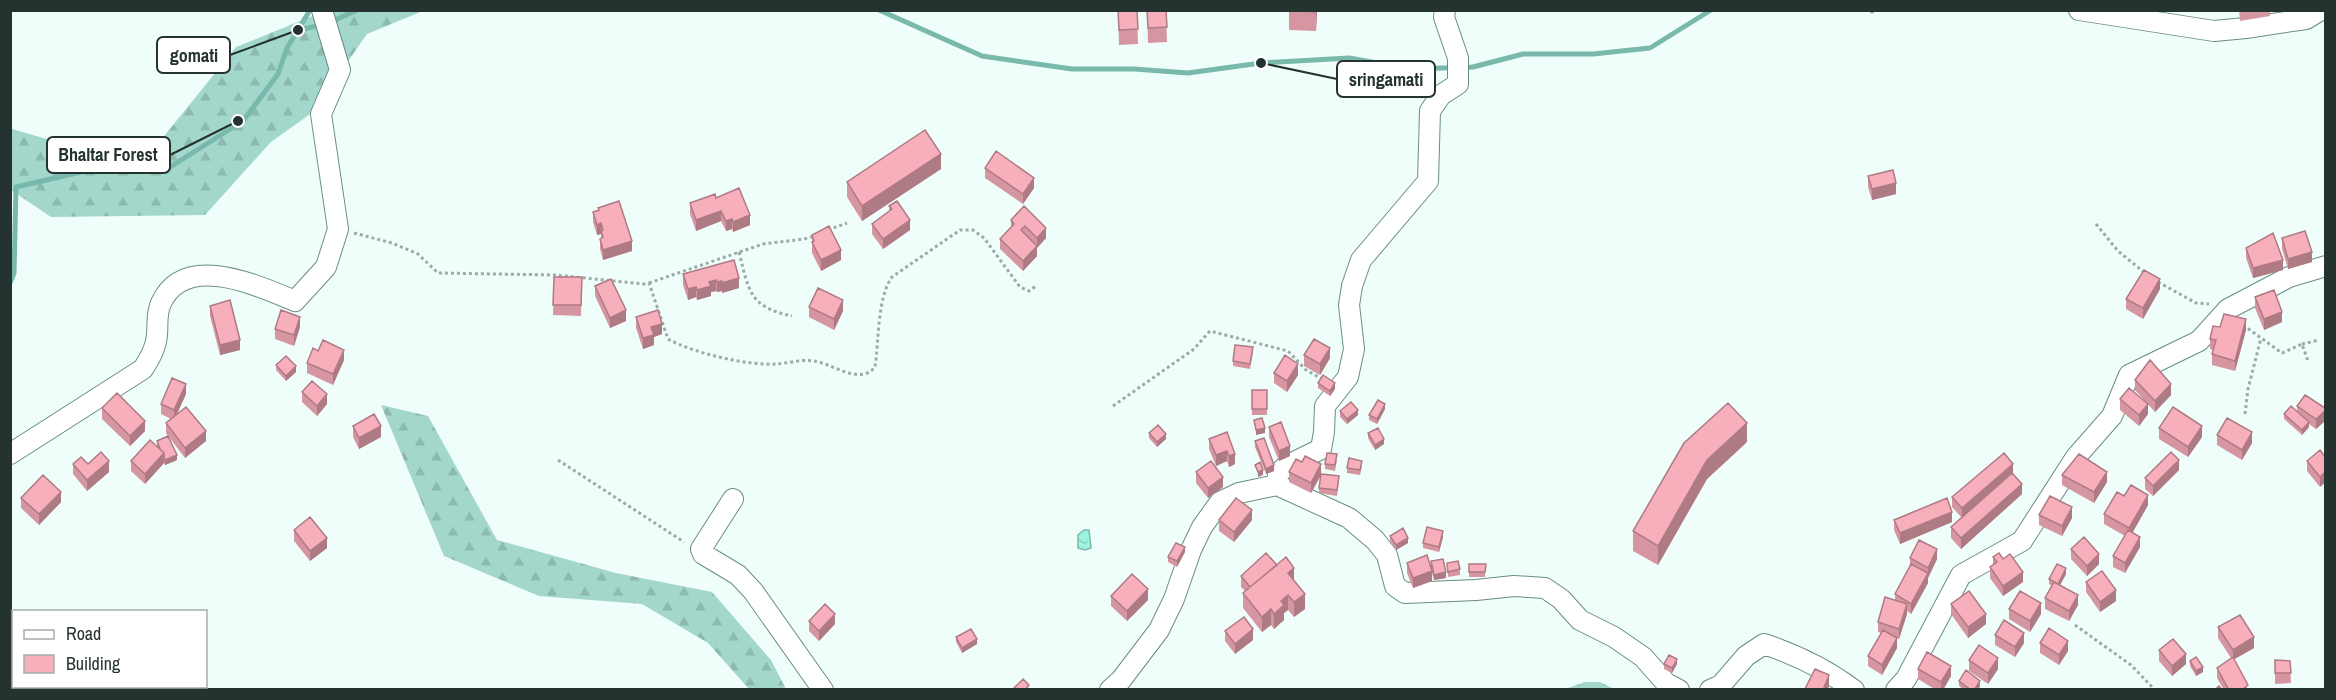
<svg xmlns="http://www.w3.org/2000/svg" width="2336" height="700" font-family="'Archivo Narrow',sans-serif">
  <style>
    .forest { fill: url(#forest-firs) }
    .water { fill: url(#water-ripples); stroke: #79b9ab; stroke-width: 1.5 }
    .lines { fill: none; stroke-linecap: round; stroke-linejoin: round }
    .stream { stroke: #79b9ab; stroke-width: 5 }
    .minor-casing { stroke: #698d85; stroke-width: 22 }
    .path { stroke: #9caba8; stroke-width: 3; stroke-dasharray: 3 3; stroke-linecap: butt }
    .minor { stroke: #fff; stroke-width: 20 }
    .wall { fill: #d596a2 }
    .shaded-wall { fill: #ae7a84 }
    .building { fill: #f8afbc; stroke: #ae7a84; stroke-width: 1.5 }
    .leader { fill: none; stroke: #243330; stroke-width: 2 }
    .callout-dot { fill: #243330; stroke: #fff; stroke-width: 2 }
    .callout { fill: #fff; stroke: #243330; stroke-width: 2 }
    .callout-label { font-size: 18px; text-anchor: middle; font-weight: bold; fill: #243330 }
  </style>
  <defs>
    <pattern id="forest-firs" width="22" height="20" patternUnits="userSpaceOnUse" patternTransform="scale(1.5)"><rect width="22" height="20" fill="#a3d7cc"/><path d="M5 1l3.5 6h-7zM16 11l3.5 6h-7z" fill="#8cb9b0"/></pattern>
    <pattern id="water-ripples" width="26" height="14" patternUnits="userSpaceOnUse" patternTransform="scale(1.5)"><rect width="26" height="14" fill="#9df2e0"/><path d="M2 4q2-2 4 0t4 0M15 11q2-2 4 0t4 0" fill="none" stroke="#87d0c0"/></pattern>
  </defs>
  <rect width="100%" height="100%" fill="#effefb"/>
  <path class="forest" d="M325 11H423L367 34 313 112 271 142 205 215 51 217 11 190 10 132 12 129 64 144 161 140 236 47Z
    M381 405 428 416 497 540 616 573 712 592 771 660 786 689H749L708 643 642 604 539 596 444 556Z
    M1585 682H1600L1614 689H1565Z"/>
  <path class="water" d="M1084 530H1089L1091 548 1085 550 1078 548V535Z"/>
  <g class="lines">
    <path class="stream" d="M879 10 982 56 1072 69H1134L1188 73 1261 63 1349 58 1411 69 1473 67 1523 54H1593L1650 48 1711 10
      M1872 10V11
      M331 22 357 10
      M298 30 310 10
      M10 283 14 273 16 187 81 172 167 169 243 121 278 74 287 48 298 30 322 25"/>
    <g class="minor-casing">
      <path id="minor" d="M2079 10 2214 31 2246 28 2306 19 2321 10
        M10 454 143 369C150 358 156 348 157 335 158 324 156 314 161 303 185 251 258 286 295 301L326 267 338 229 321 114 340 70 322 10
        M1277 485 1278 474 1286 466 1321 449 1324 432 1325 406 1348 377 1354 349 1349 305 1352 286 1361 260 1428 181 1430 111 1441 95 1458 84V58L1444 17 1445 10
        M733 499 701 549 703 554 738 575 753 591 823 690
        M1110 690 1121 680 1159 630 1174 599 1191 550 1202 527 1220 502 1239 493 1277 485 1349 518 1375 540 1387 555 1395 586 1405 593 1476 590 1514 586 1545 588 1561 599 1580 620 1614 637 1643 657 1666 683 1679 690
        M1710 690 1721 685 1746 656 1764 644C1797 655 1826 669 1854 690
        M1896 690 1906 679 1961 575 2022 541 2076 457 2112 416 2129 375 2199 341 2228 309 2289 277 2326 266"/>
    </g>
    <path class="path" d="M2096 224 2118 251 2145 273
      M828 230 847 223
      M354 233 392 243 418 254 438 273 555 275 644 284 649 283 668 339C693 353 748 366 777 364 789 363 801 359 814 361 831 363 860 386 875 367 879 342 877 298 892 277L960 230H973L984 238 1020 287 1029 291 1036 286
      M739 252C749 291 749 307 792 316
      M2158 282 2196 303 2209 304
      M649 283 763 244 804 239 814 236
      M2243 325 2282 353 2302 344 2308 361
      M2302 344 2319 340
      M1113 406 1194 349 1210 331 1288 351 1306 370 1324 380
      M2245 414 2248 389 2261 338
      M558 460 684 542
      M2075 625 2131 665 2155 690"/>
    <use href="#minor" class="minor"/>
  </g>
  <path class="wall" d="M1118 10H1137L1138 44 1119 45Z
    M1147 10H1166L1167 42 1148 43Z
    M1289 10H1317L1316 31 1289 30Z
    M2239 10H2270V16L2240 21Z
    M2278 10H2300V11H2278Z
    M985 168 1034 188 1023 204 985 178Z
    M941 169 862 221 847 197V182Z
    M1868 176 1896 194 1872 200 1868 187Z
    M716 198 750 225 733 232 732 229 726 231 721 221 696 231 690 214V203Z
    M889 206 910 230 883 249 872 234V224L889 211Z
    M1024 206 1046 238 1037 248V256L1023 271 1000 249V239L1011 227V220Z
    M593 212 632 251 603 260 600 249V239L601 238V234L597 235 593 222Z
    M812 235 841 260 821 271 812 253Z
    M2282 238 2312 262 2288 269 2282 249Z
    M2246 248 2283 270 2253 278 2246 258Z
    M734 260 739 288 722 293V291L717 292 716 291 711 292V296L697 300 696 297 688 300 683 285V274Z
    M554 277H582L581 316 553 315Z
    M595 286 626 321 610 328 595 296Z
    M2160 289 2143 319 2126 309V299Z
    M2255 297 2282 322 2264 330 2255 308Z
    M210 306 240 350 220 355 210 316Z
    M809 307 843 311 834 330 809 317Z
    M636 317 662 334 654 337V345L643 349 636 328Z
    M300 327 294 346 275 339V329Z
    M2220 327 2246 330 2235 371 2212 365V354L2213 350 2210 349V339Z
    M1253 353 1250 369 1233 366V361Z
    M1304 355 1330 358 1320 375 1304 366Z
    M344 360 333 385 307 373V363Z
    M276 365 296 372 286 381 276 370Z
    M1274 373 1298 375 1287 392 1274 383Z
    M2135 380 2171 395 2155 412 2135 390Z
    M1318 383 1335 389 1330 396 1318 388Z
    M1252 390H1267V415H1252Z
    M302 392 327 404 317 416 302 402Z
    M186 394 177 414 206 441 185 458 169 437 177 460 165 465 164 463 145 484 131 471V461L157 446V441L168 436 166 433V423L171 419 161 414V404Z
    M2120 399 2148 414 2139 426 2120 410Z
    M2297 406 2325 408V421L2316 429 2309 424V427L2302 435 2284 419V414L2297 411Z
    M102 408 145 431 130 446 102 419Z
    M1385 409 1377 424 1369 420V415Z
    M1340 411 1358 415 1347 424 1340 417Z
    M353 426 381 437 359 449 353 437Z
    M1269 427 1290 456 1279 461 1269 437Z
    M2159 428 2202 437 2188 457 2159 439Z
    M1227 432 1235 464 1229 467 1227 461 1216 466 1209 449V439Z
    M1149 433 1166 439 1157 447 1149 438Z
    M1368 433 1384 444 1375 450 1368 438Z
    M2217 435 2252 443 2242 460 2217 445Z
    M1255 441 1274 471 1266 474 1255 447Z
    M1747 442 1707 479 1658 565 1633 551V531Z
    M2325 457 2320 487 2307 471V461Z
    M1337 460 1335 471 1325 469V464Z
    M1302 462 1321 475 1311 493 1289 482V472Z
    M73 464H88L109 472 87 491 73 474Z
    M1362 467 1360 475 1347 473V468Z
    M2179 470 2153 496 2145 489V478Z
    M1196 472 1223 487 1208 498 1196 483Z
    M2062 475 2107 482 2094 503 2062 485Z
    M1339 482 1337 496 1319 493V488Z
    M2022 494 1961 549 1951 538V527L1962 518 1952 507V497Z
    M2124 496 2148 505 2132 533 2140 547 2125 573 2113 567V556L2125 536 2104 524V514Z
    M21 498 61 502 39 525 21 508Z
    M2039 515 2072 518 2062 536 2039 525Z
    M1219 520H1252L1234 542 1219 531Z
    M1894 520 1952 522 1900 544 1894 530Z
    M294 530 327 548 310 561 294 541Z
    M1390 536 1408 543 1396 550 1390 541Z
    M1443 537 1439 552 1423 548V543Z
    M2071 549 2099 564 2087 576 2071 559Z
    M1185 552 1177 567 1168 562V557Z
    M1993 557 2003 559 2023 582 2003 596 1990 578V567L1993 565Z
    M1910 558 1937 559 1928 578V583L1911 614 1907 611V614L1899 639 1896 638 1897 648 1882 675 1868 666V656L1881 633 1878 632V622L1895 600V594L1910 567Z
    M1431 561 1446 578 1434 580 1432 573V581L1413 588 1407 573V563L1431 568Z
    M1447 563 1460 569V575L1448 577Z
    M1469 564H1486L1485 577H1469Z
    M1277 565 1294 581 1305 609 1294 617 1288 610 1284 613V620L1274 629 1271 625 1262 632 1243 608V593L1245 591 1241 587V576Z
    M2066 574 2060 585 2078 605 2069 621 2045 609V598L2052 586 2049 584V579Z
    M2086 582 2116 601 2100 612 2086 592Z
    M1111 596 1148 600 1127 621 1111 606Z
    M1951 604 1986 624 1968 638 1951 614Z
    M2009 609 2041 614 2030 632 2009 619Z
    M809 621 835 624 819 641 809 631Z
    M2218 627 2254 648 2234 659 2248 690H2224L2217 678V668L2231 658 2218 638Z
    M1225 631 1253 640 1235 654 1225 641Z
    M1995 635 2024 643 2015 657 1995 645Z
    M956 637 977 644 962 653 956 642Z
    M2040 643 2068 651 2059 665 2040 653Z
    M2159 650 2186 664 2172 676 2159 661Z
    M1969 660 1998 669 1988 684 1969 671Z
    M2275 660 2290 661 2291 683 2275 684Z
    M2190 661 2203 672 2196 676 2190 666Z
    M1664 664H1677L1672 673 1664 669Z
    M1918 669 1951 676 1943 690H1936L1918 679Z
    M1959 681 1980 686 1978 690H1964L1959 686Z"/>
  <path class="shaded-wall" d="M1316 10H1317L1316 31Z
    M941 154V169L862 221V206Z
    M1034 178V188L1023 204V194Z
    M1896 183V194L1872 200V189Z
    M721 211V221L696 231V220Z
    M750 215V225L733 232V222Z
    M732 219V229L726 231V221Z
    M910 220V230L883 249V239Z
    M601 223V234L597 235V225Z
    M1046 228V238L1037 248V256L1023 271V261L1037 246V238Z
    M632 241V251L603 260V250Z
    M841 250V260L821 271V260Z
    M2312 252V262L2288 269V259Z
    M2283 260V270L2253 278V268Z
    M739 278V288L722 293V283Z
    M2160 279V289L2143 319V308Z
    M716 280V291L711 292V296L697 300V290L709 282Z
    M722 281V291L717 292V282Z
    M696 287V297L688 300V289Z
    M843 300V311L834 330V319Z
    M626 310V321L610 328V318Z
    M2282 312V322L2264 330V319Z
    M300 317V327L294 346V335Z
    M2246 319V330L2235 371V361Z
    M662 324V334L654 337V345L643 349V338L651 327Z
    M240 340V350L220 355V345Z
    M1330 348V358L1320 375V364Z
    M344 350V360L333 385V374Z
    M1298 364V375L1287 392V381Z
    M296 366V372L286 381V376Z
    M1335 383V389L1330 396V391Z
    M186 384V394L174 420V410Z
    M2171 384V395L2155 412V401Z
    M327 394V404L317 416V406Z
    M1385 404V409L1377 424V419Z
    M2148 404V414L2139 426V415Z
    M1358 410V415L1347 424V419Z
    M2325 411V421L2316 429V419Z
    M145 421V431L130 446V436Z
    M2309 422V427L2302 435V430Z
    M1747 423V442L1707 479 1658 565V546L1707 460Z
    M381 426V437L359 449V438Z
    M2202 426V437L2188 457V447Z
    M1265 428V433L1256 435V430Z
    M206 431V441L185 458V448Z
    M2252 432V443L2242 460V450Z
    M1166 434V439L1157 447V442Z
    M1384 439V444L1375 450V445Z
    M1290 446V456L1279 461V451Z
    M1227 451V461L1216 466V455Z
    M164 453V463L145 484V474Z
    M1235 454V464L1229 467V456Z
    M177 455V460L165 465V460Z
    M2179 460V470L2153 496V486Z
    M109 461V472L87 491V480Z
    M1321 464V475L1311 493V483Z
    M2013 464V474L1962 518V508Z
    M1274 465V471L1266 474V469Z
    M1263 470V475L1258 477V472Z
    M2107 472V482L2094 503V492Z
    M2325 472V483L2320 487V477Z
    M1223 477V487L1208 498V488Z
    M2022 484V494L1961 549V538Z
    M61 492V502L39 525V514Z
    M2148 495V505L2129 539V528Z
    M2072 507V518L2062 536V526Z
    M1252 510V520L1234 542V532Z
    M1952 512V522L1900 544V533Z
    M1443 531V537L1439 552V547Z
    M2140 537V547L2125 573V563Z
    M327 538V548L310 561V551Z
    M1408 538V543L1396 550V545Z
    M1185 547V552L1177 567V561Z
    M1937 549V559L1928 578V583L1911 614V604L1928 573V568Z
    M2099 554V564L2087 576V566Z
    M1294 568V583L1288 573Z
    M2066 568V574L2058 589V584Z
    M1432 571V581L1413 588V578Z
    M1446 572V578L1434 580V575Z
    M2023 572V582L2003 596V586Z
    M1148 589V600L1127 621V611Z
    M2116 590V601L2100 612V602Z
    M1305 594V609L1294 617V602Z
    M1288 595V610L1284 613V620L1274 629V614L1281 601Z
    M2078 595V605L2069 621V611Z
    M2041 603V614L2030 632V621Z
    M1907 604V614L1899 639V629Z
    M1271 609V625L1262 632V617Z
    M835 614V624L819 641V631Z
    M1986 614V624L1968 638V627Z
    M1253 629V640L1235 654V644Z
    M2024 633V643L2015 657V647Z
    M2254 637V648L2233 660V650Z
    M1897 638V648L1882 675V665Z
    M977 639V644L962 653V648Z
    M2068 641V651L2059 665V655Z
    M2186 654V664L2172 676V666Z
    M1998 658V669L1988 684V673Z
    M1677 659V664L1672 673V668Z
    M1951 666V676L1943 690H1941V682Z
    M2203 667V672L2196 676V671Z
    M1829 675V686L1828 690H1823Z
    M1980 681V686L1978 690H1974Z"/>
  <path class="building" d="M1118 10H1137L1138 29 1119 30Z
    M1147 10H1166L1167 27 1148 28Z
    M1294 10H1316V12Z
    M925 130 941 154 862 206 847 182Z
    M996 151 1034 178 1023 194 985 168Z
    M1893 170 1896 183 1872 189 1868 176Z
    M739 188 750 215 733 222 732 219 726 221 721 211 696 220 690 203 715 194 716 198Z
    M619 201 632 241 603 250 600 239 603 237 601 231 603 230 601 223 597 225 593 212 599 210 598 208Z
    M897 201 910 220 883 239 872 224 892 209 889 206Z
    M1024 206 1046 228 1037 238 1025 226 1021 230 1037 246 1023 261 1000 239 1014 224 1011 220Z
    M829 226 841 250 821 260 812 242 814 241 812 235Z
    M2305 231 2312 252 2288 259 2282 238Z
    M2273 233 2283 260 2253 268 2246 248Z
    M734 260 739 278 722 283V281L717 282 716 280 709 282 711 286 697 290 696 287 688 289 683 274Z
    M2144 270 2160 279 2143 308 2126 299Z
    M554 277H582L581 305H553Z
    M611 279 626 310 610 318 595 286Z
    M818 288 843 300 834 319 809 307Z
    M2274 290 2282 312 2264 319 2255 297Z
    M230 300 240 340 220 345 210 306Z
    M281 310 300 317 294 335 275 329Z
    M658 310 662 324 651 327 654 335 643 338 636 317Z
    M2224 314 2246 319 2235 361 2212 354 2216 340 2210 339 2213 326 2220 327Z
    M1314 339 1330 348 1320 364 1304 355Z
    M323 340 344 350 333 374 307 363 313 348 318 351Z
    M1235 345 1253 347 1250 364 1233 361Z
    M1285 355 1298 364 1287 381 1274 373Z
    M286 356 296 366 286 376 276 365Z
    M2150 360 2171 384 2155 401 2135 380Z
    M1323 375 1335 383 1330 391 1318 383Z
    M172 378 186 384 174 410 161 404Z
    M312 381 327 394 317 406 302 392Z
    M2129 388 2148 404 2139 415 2120 399Z
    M1252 390H1267V409H1252Z
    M117 393 145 421 130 436 102 408Z
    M2305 395 2325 408V411L2316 419 2297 406Z
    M1378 400 1385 404 1377 419 1369 415Z
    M1351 402 1358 410 1347 419 1340 411Z
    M1728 403 1747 423 1707 460 1658 546 1633 531 1684 443Z
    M2291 406 2309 422 2302 430 2284 414Z
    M186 407 206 431 185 448 166 423Z
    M2173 407 2202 426 2188 447 2159 428Z
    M374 414 381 426 359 438 353 426Z
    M1262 418 1265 428 1256 430 1254 420Z
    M2227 418 2252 432 2242 450 2217 435Z
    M1281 422 1290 446 1279 451 1269 427Z
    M1158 425 1166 434 1157 442 1149 433Z
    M1378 428 1384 439 1375 445 1368 433Z
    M1227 432 1235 454 1229 456 1227 451 1216 455 1209 439Z
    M168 436 177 455 165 460 164 457V453L160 449 157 441Z
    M1264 438 1274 465 1266 469 1255 441Z
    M150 440 164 453 145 474 131 461Z
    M2320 450 2325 457V472L2320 477 2307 461Z
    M101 452 109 461 87 480 73 464 81 457 88 464Z
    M2171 452 2179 460 2153 486 2145 478Z
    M1327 453 1337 454 1335 465 1325 464Z
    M2004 453 2013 464 1962 508 1952 497Z
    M2079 454 2107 472 2094 492 2062 475Z
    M1305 456 1321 464 1311 483 1289 472 1296 459 1302 462Z
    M1349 458 1362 461 1360 470 1347 468Z
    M1211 461 1223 477 1208 488 1196 472Z
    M1260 462 1263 470 1258 472 1255 465Z
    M2012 473 2022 484 1961 538 1951 527Z
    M1321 474 1339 476 1337 490 1319 488Z
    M43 475 61 492 39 514 21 498Z
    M2131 485 2148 495 2129 528 2104 514 2117 492 2124 496Z
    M2050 496 2072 507 2062 526 2039 515Z
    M1236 498 1252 510 1234 532 1219 520Z
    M1947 498 1952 512 1900 533 1894 520Z
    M310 517 327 538 310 551 294 530Z
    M1427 527 1443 531 1439 547 1423 543Z
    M1403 528 1408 538 1396 545 1390 536Z
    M2128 530 2140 537 2125 563 2113 556Z
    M2084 537 2099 554 2087 566 2071 549Z
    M1919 540 1937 549 1928 568 1910 558Z
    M1176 543 1185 547 1177 561 1168 557Z
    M1266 553 1277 565 1250 587 1241 576Z
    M1999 553 2003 559 2010 554 2023 572 2003 586 1990 567 1997 562 1993 557Z
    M1427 555 1432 571 1413 578 1407 563Z
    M1286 557 1294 568 1288 573 1305 594 1294 602 1288 595 1281 601 1284 605 1274 614 1271 609 1262 617 1243 593Z
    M1443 559 1446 572 1434 575 1431 561Z
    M1458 561 1460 569 1448 572 1447 563Z
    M1469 564H1486L1485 572H1469Z
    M1911 564 1928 573 1911 604 1895 594Z
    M2057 564 2066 568 2058 584 2049 579Z
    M2102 571 2116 590 2100 602 2086 582Z
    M1132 574 1148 589 1127 611 1111 596Z
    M2054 582 2078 595 2069 611 2045 598Z
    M1969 591 1986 614 1968 627 1951 604Z
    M2020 591 2041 603 2030 621 2009 609Z
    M1885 597 1907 604 1899 629 1878 622Z
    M825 604 835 614 819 631 809 621Z
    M2240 615 2254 637 2233 650 2218 627Z
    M1244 617 1253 629 1235 644 1225 631Z
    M2004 620 2024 633 2015 647 1995 635Z
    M2049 628 2068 641 2059 655 2040 643Z
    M971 629 977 639 962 648 956 637Z
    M1883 630 1897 638 1882 665 1868 656Z
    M2173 639 2186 654 2172 666 2159 650Z
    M1979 645 1998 658 1988 673 1969 660Z
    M1927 652 1951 666 1941 682 1918 669Z
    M1669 655 1677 659 1672 668 1664 664Z
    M2196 657 2203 667 2196 671 2190 661Z
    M2233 657 2248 685 2242 690H2229L2217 668Z
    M2275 660 2290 661 2291 673H2275Z
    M1815 669 1829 675 1823 690H1807L1805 689Z
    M1966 670 1980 681 1974 690H1971L1959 681Z
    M1023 679 1029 685 1025 690H1012Z
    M2219 686 2222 690H2215Z
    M82 687H99L102 690H79Z"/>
  <path class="leader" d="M298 30L230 55M1261 63L1337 79M238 121L170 155"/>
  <g class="callout-dot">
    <circle cx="298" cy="30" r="6"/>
    <circle cx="1261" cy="63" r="6"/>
    <circle cx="238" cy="121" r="6"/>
  </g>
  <g class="callout">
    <rect x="157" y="37" width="73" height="36" rx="6"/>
    <rect x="1337" y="61" width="98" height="36" rx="6"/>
    <rect x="47" y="137" width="123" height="36" rx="6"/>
  </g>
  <g class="callout-label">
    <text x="194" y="62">gomati</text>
    <text x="1386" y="86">sringamati</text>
    <text x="108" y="161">Bhaltar Forest</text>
  </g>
  <rect width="2336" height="700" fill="none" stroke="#243330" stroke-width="24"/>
  <rect x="12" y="610" width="195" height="78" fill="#ffffff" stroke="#a7adac" stroke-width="1.5"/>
  <rect x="24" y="630" width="30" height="9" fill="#ffffff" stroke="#a7adac" stroke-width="1.5"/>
  <text x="66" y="640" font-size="18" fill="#243330">Road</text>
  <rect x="24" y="655" width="30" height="18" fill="#f8afbc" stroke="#a7adac" stroke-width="1.5"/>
  <text x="66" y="670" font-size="18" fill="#243330">Building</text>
</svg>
